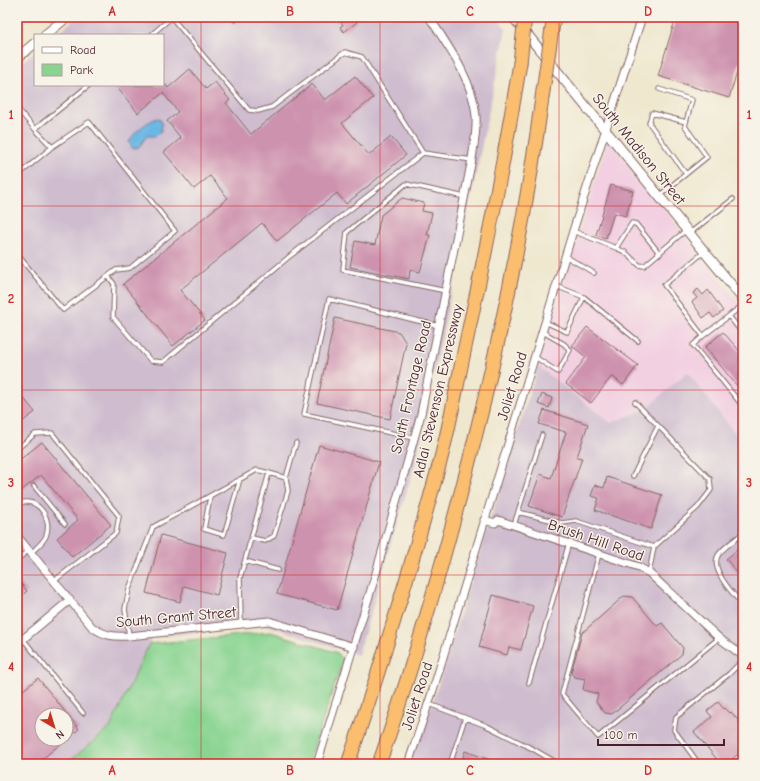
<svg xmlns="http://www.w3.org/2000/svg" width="760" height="781" font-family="'Comic Neue',sans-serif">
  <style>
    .built { fill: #f2cfe1 }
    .industrial { fill: #cfbdcf; fill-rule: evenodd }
    .green { fill: #89d491; stroke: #6a7a5e }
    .water { fill: #6ab7e4; stroke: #5a6b88 }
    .building { fill: #cd92ae; fill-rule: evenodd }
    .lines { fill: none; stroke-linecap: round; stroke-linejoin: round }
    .service-casing { stroke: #846564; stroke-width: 5.5 }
    .minor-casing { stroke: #846564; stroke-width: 9 }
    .tertiary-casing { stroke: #846564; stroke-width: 11 }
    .motorway-casing { stroke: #846564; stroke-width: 15 }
    .service { stroke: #fff; stroke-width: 3.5 }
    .minor { stroke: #fff; stroke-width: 7 }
    .tertiary { stroke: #fff; stroke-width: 9 }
    .motorway { stroke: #fbbe6e; stroke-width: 13 }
    .motorway-bridge-casing { stroke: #846564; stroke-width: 15; stroke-linecap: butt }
    .motorway-bridge { stroke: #fbbe6e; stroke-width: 13 }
    .grid { fill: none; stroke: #d62828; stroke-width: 1; stroke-opacity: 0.55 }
    .labels { text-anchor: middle; stroke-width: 3; stroke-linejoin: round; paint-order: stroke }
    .street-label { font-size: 15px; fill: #4a1f2b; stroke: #f7f3e8 }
    .neatline { fill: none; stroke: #d62828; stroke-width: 1.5 }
    .grid-label { font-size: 13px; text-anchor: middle; font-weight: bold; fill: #d62828 }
  </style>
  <rect width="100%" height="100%" fill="#f7f3e8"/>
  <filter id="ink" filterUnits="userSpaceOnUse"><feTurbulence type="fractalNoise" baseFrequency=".025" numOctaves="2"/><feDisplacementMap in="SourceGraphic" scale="8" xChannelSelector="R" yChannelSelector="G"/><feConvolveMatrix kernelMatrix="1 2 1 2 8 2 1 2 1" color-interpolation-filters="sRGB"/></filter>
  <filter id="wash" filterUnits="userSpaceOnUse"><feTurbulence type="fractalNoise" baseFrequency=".012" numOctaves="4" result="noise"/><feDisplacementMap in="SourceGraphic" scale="16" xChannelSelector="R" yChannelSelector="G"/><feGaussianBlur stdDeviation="0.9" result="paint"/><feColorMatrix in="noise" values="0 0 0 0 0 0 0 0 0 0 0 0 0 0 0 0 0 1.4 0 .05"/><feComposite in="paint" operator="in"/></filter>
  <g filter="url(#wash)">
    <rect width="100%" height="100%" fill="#efe7ce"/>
    <path class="built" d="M608 139 743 308V443L687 372 646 409 611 423 538 366Z"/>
    <path class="industrial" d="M77 17H497L506 29 416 460 358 655 266 625 152 637 110 728 66 764H17V66L35 51V85H163V35H55ZM42 715H66V739H42Z
      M538 366 611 423 646 409 687 372 743 443V764H409L433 701Z"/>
    <path class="green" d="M271 632 338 653 343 660 308 764H66L110 728 149 644Z"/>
    <path class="water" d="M159 118 162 123 161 131 156 136H147L139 147 133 149 129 142C133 133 149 119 159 118Z"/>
    <g id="blocks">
      <path class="building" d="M337 17H354L357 22 344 32 340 27 343 25Z
        M676 17H743V53L729 98 658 76Z
        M190 69 206 89 215 82 230 100 226 103 251 134 312 84 325 100 355 76 373 98 342 123 369 155 391 137 406 155 346 204 337 193 277 241 262 223 180 290 205 320 173 346 123 284 228 198 210 176 194 189 164 152 181 138 167 121 178 112 163 93 138 113 115 85H166L168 88Z
        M611 185 633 191 626 216 614 213 606 238 596 235Z
        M402 198 424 203 422 211 432 213 427 235H430L420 272 410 270 409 279 350 267 355 241 375 245 381 215Z
        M698 289 703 295 708 290 723 311 714 318 710 313 703 318 692 302 697 298 693 293Z
        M335 318 399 332 406 343 390 419 317 403Z
        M587 327 638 365 623 385 612 376 591 403 566 384 586 357 572 346Z
        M723 332 743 355V393L705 347Z
        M17 390 35 412 17 426Z
        M542 394 552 398 549 408 538 404Z
        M544 410 588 424 577 457 582 458 562 517 529 506 540 474 551 478 566 432 539 424Z
        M42 442 111 525 72 557 57 538 78 520 41 475 17 494V462Z
        M319 445 379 462 337 610 277 594Z
        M607 477 662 495 651 529 595 510 599 498 591 496 595 485 604 488Z
        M161 535 228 553 217 595 184 586 180 602 146 593Z
        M743 545V580L726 559Z
        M17 579 27 591 17 600Z
        M493 595 533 606 521 650 509 647 507 655 479 647Z
        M624 596 632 597 657 626 662 623 683 648 682 654 612 714 605 713 596 702 598 694 583 690 585 679 575 677 571 673 582 633Z
        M38 678 79 729 36 764H17V695ZM42 715H66V739H42Z
        M718 702 724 709 725 708 730 713 731 712 743 726V750L726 764H721L694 732 712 717 707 711Z
        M465 751 499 763V764H461Z"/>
    </g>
  </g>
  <g filter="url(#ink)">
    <use href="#blocks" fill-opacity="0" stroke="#846564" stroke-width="1"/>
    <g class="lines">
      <g class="service-casing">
        <path id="service" d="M233 17 235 20 238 17
          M172 18 249 110 258 111 272 107 345 52 362 57 423 153
          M151 35 172 17
          M659 89 692 100 685 126 707 157 660 195
          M17 108 35 129 89 85
          M686 122 652 113 649 123 686 174
          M17 176 52 147 35 129
          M573 231 616 248 625 252 639 265 644 266 686 230
          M690 233 733 199
          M616 248 632 223 636 224 660 254
          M704 252 664 285 703 336 743 305
          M17 254 63 310 116 270 130 268 175 231 89 122 52 147
          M565 256 594 273
          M108 276 114 284 113 317 151 361 163 362 290 256 423 153 472 160
          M556 286 584 297 638 341
          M446 291 343 270 347 232 406 184 465 197
          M729 316 743 334
          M545 322 567 332 584 297
          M703 336 693 345 741 404 743 403
          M535 357 558 372 570 350 564 344 543 332
          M635 402 710 479 711 490 698 507 654 547
          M414 438 304 414 329 299 439 326
          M17 449 35 434 52 433 119 516 116 533 54 581
          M633 476 658 426
          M286 478 296 443
          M34 486 65 524
          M210 497 204 529 224 535 240 479
          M17 504C37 495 53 518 46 536 43 543 36 548 31 553
          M518 512 562 523 576 521 654 547 649 573
          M514 525 542 435
          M743 533C735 540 725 546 719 554 708 568 734 595 743 605
          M252 538 265 541 274 536 288 491 286 478 269 473
          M599 554 562 694 598 737 719 638
          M17 560 29 550
          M245 561 278 570
          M129 636 125 609 129 589 153 527 257 470 269 473 240 578 241 624
          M23 639 83 713
          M529 683 569 543
          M429 704 487 726 533 749 559 764
          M450 764 465 718
          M699 764 674 730 676 717 729 674 743 660"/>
      </g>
      <g class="minor-casing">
        <path id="minor" d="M484 520 495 523 498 520 639 567 649 573 719 638 743 656
          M17 536 92 627C105 636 114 637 129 636L269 621 354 647
          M17 644 70 600
          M317 764 374 580 421 414 472 159C474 145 477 130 476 116 473 80 448 46 429 17
          M408 764 433 690 573 231 642 17"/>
      </g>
      <g class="tertiary-casing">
        <path id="tertiary" d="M513 17 743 299
          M45 35 67 17
          M17 58 35 43"/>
      </g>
      <g class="motorway-casing">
        <path id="motorway" d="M552 29 554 17
          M348 764C382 664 412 563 440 462 451 421 458 379 467 338 487 247 505 155 520 63
          M379 764C415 661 445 556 472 450 502 331 527 213 543 91"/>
      </g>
      <use href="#service" class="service"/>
      <use href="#minor" class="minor"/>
      <use href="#tertiary" class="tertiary"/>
      <use href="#motorway" class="motorway"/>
      <g class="motorway-bridge-casing">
        <path id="motorway-bridge" d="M520 63 525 17
          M543 91 552 29"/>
      </g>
      <use href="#motorway-bridge" class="motorway-bridge"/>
    </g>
  </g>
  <path class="grid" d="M201 17V764M380 17V764M559 17V764M17 206H743M17 390H743M17 575H743"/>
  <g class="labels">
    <g class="street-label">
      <text transform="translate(639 149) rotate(51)" y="5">South Madison Street</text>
      <text transform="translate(512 386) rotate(-73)" y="5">Joliet Road</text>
      <text transform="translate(411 387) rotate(-77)" y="5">South Frontage Road</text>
      <text transform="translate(438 391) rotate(-77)" y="5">Adlai Stevenson Expressway</text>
      <text transform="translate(596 540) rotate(19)" y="5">Brush Hill Road</text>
      <text transform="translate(176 617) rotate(-5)" y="5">South Grant Street</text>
      <text transform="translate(417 696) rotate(-72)" y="5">Joliet Road</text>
    </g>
  </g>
  <rect width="760" height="781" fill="none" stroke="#f7f3e8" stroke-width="44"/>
  <rect x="34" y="34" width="130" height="52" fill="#f7f3e8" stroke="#b29e9c"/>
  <rect x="42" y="47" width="20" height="6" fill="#ffffff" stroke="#b29e9c"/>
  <text x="70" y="54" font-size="12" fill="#4a1f2b">Road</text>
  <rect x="42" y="64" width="20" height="12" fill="#89d491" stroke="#b29e9c"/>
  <text x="70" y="74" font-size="12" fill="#4a1f2b">Park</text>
  <g transform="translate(54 727) rotate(142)"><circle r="19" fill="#f7f3e8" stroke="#b29e9c"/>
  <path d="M0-3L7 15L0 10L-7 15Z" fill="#c8321e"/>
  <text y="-6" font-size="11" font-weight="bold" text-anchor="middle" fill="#4a1f2b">N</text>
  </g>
  <path d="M598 739v6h126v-6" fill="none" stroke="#4a1f2b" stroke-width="2"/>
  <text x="604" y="739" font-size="12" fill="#4a1f2b" stroke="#f7f3e8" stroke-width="3" paint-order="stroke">100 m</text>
  <rect x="22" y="22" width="716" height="737" class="neatline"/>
  <g class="grid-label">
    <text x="112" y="16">A</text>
    <text x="290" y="16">B</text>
    <text x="470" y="16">C</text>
    <text x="648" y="16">D</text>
    <text x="11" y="119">1</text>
    <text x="749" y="119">1</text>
    <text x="11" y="303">2</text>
    <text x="749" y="303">2</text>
    <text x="11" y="487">3</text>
    <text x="749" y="487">3</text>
    <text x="11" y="671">4</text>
    <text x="749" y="671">4</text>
    <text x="112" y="775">A</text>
    <text x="290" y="775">B</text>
    <text x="470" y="775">C</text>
    <text x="648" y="775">D</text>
  </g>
</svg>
